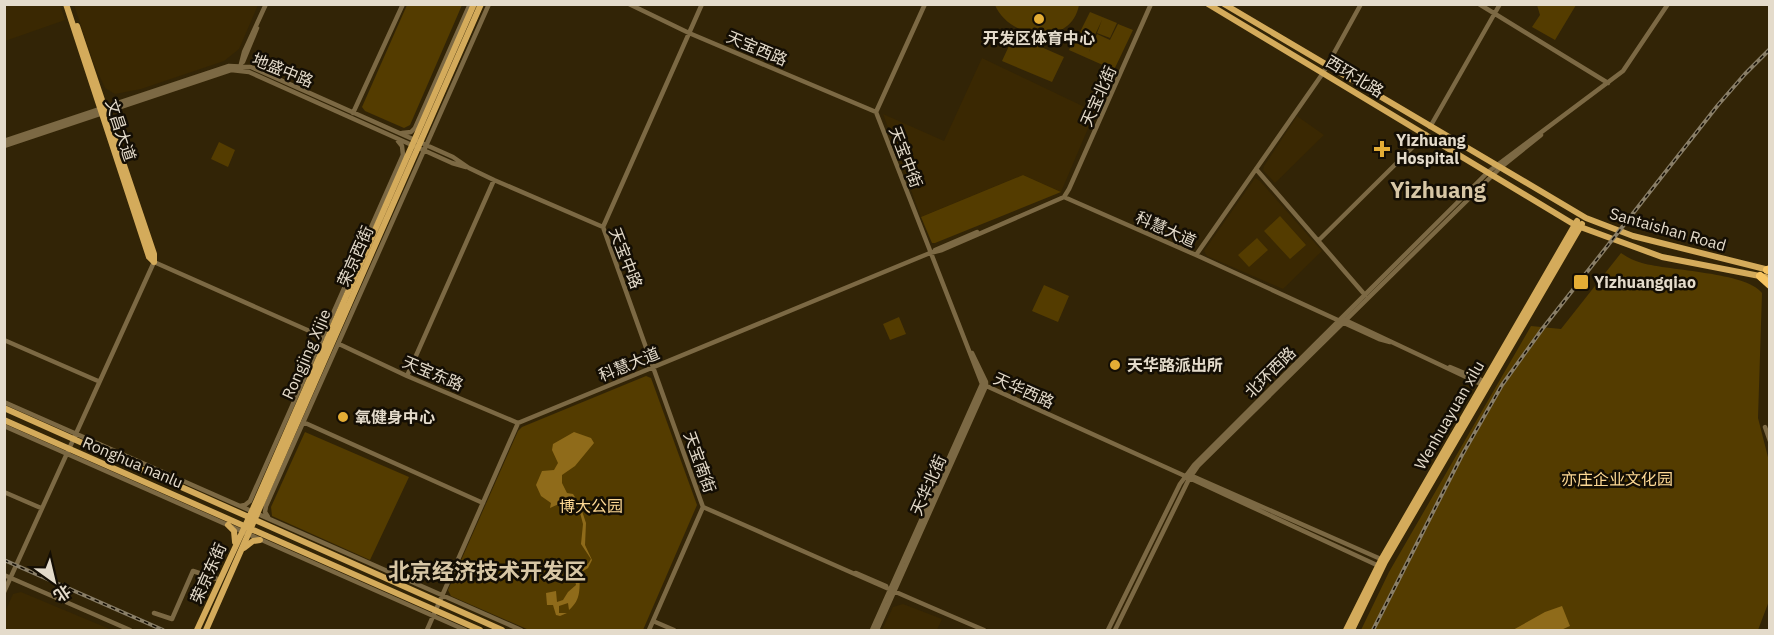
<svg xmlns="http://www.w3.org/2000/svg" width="1774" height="635" font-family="'IBM Plex Sans','Noto Sans SC',sans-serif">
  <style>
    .built { fill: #3a2802 }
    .green { fill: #543c00 }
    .water { fill: #8f6b1a }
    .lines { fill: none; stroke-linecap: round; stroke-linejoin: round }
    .minor { stroke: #7c6944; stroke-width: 4.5 }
    .major { stroke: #d4ab5b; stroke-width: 6 }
    .highway { stroke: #f7c563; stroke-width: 8 }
    .rail-casing { stroke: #897e67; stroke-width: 4 }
    .rail { stroke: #140e04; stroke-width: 1.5; stroke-dasharray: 4.5; stroke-linecap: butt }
    .poi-dot { fill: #e4ad35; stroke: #140e04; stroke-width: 2 }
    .labels { text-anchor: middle; stroke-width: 5; stroke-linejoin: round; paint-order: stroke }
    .poi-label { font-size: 16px; font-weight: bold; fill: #e4dbcb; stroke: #140e04; text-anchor: start }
    .street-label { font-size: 16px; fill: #e4dbcb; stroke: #140e04 }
    .park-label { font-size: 16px; fill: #fdd894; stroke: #140e04 }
    .district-label { font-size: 22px; font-weight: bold; fill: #d7c6a5; stroke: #140e04 }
  </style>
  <rect width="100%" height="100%" fill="#322406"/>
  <path class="built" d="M4 5H60L65 20 5 41Z
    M74 5V4L258 5 239 49 224 61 141 89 115 94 105 88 94 64Z
    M982 58 1095 112 1061 192 1023 175 921 217 883 114 944 141Z
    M1297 116 1324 135 1275 183 1263 170 1264 166Z
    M1255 178 1260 181 1322 251 1283 289 1207 256 1204 251Z
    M21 592 112 630H5V612L13 594Z
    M903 604 942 619 937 630H882L893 607Z"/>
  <path class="green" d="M407 5H462L410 125 404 128 365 111 362 107Z
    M995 5V4L1079 5C1071 48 1009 39 995 5Z
    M1537 5H1576L1555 40 1532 27 1540 15Z
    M1090 12 1117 23 1110 38 1097 33 1102 20 1093 39 1080 32Z
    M1118 24 1133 30 1114 70 1069 50 1077 32 1093 40 1089 52 1097 34 1110 40Z
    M1014 35 1064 57 1052 82 1002 61Z
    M219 142 235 150 228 167 211 159Z
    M1023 175 1061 192 935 243H932L921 217Z
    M1280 216 1306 245 1290 259 1264 231Z
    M1257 238 1268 250 1249 267 1238 255Z
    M1621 253C1627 257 1634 261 1642 263 1670 271 1746 272 1762 293L1758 418 1770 465 1769 601 1758 630H1361L1389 572 1531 326 1561 329Z
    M1044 285 1069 296 1058 322 1032 311Z
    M899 317 906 334 890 340 883 324Z
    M646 376 651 378 697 505 643 630H529L451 596 448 590 518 431 522 427Z
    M305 432 409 477 370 560 272 516 271 507Z"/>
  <path class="water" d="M574 432 591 438 594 443 575 466 562 475V483L567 493 573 494 580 505 586 523 585 545 592 560 588 568 580 573C579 588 582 599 569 610L568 603 559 606V613H567L560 616 556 615 553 605H547L546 593 556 591 557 602 563 600 568 592 576 585C572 567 584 573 591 559L581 544 583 524 578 505 567 497 561 503 550 508 551 503 541 496 536 485 542 471 554 470 558 463 552 450 553 444Z
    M1562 606 1570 626 1561 630H1513L1545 612Z"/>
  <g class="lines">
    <path class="minor" d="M629 4 689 33 876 112
      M925 4 876 112 982 384 1185 476 1381 567
      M1479 4 1608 83
      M243 62 257 28
      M240 68 244 52 266 4
      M353 113 403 4
      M1430 127 1500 4
      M402 133 411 132 415 128 470 4
      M4 141 229 66 251 67 453 157 469 168 494 180 603 227 703 507 649 630
      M4 146 231 70 249 72 414 146
      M421 149 452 163 466 167
      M1256 169 1365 295
      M1064 197 1069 189 1151 4
      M603 227 702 4
      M1319 240 1426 134
      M935 250 977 232
      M1196 255 1323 73 1361 4
      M1345 320 1483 385
      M4 340 98 381
      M339 344 407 376 518 423
      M1450 367 1486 382
      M407 376 494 180
      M4 402 521 630
      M303 422 483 503
      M4 426 465 630
      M1765 427 1770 441
      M1190 475 1383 560
      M4 492 41 508
      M240 506 245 505 250 501 403 155 402 146 398 141
      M703 507C797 548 889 590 984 630
      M268 517 265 512 266 506 489 4
      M856 573 886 586
      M4 575 130 630
      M4 592 154 262 323 337
      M154 613 172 619 193 571 220 580
      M653 621 674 630
      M427 630 518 423 930 253 942 250 1064 197 1196 255 1379 339 1390 342
      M872 630 982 384
      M877 630 986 386V382L972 353
      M1108 630 1180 484 1194 465 1488 172 1623 71 1668 4
      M1115 630 1189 479 1198 466 1500 168 1541 135"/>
    <path class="major" d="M66 4 149 257 154 262
      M1208 4 1575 225 1662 257 1770 278
      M1224 4 1586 218 1633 236 1769 270
      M77 26 154 254V262
      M4 408 502 630
      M4 420 480 630
      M228 525 234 531 235 542
      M244 548 253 541 260 540
      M197 630 252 511 474 4
      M206 630 481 4
      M1346 630 1381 560 1577 221
      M1352 630 1385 562 1582 224"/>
    <path class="highway" d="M1767 270 1770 269
      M1760 276 1770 285"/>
    <g class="rail-casing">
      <path id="rail" d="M4 560 163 630
        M1373 630 1462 455 1502 385 1543 328 1718 105 1745 74 1770 49"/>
    </g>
    <use href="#rail" class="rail"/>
  </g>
  <g class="poi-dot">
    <circle cx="1039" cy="19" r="6"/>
    <path d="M1379 140h6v6h6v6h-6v6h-6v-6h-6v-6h6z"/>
    <rect x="1573" y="274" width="16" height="16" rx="3"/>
    <circle cx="1115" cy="365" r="6"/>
    <circle cx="343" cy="417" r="6"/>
  </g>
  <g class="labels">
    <g class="poi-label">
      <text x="1039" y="44" text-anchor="middle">开发区体育中心</text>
      <text x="1396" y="146">Yizhuang<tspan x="1396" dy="18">Hospital</tspan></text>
      <text x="1594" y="288">Yizhuangqiao</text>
      <text x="1127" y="371">天华路派出所</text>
      <text x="355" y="423">氧健身中心</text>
    </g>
    <g class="street-label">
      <text transform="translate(757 48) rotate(23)" y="6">天宝西路</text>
      <text transform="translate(283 70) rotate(22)" y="6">地盛中路</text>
      <text transform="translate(1355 76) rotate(31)" y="6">西环北路</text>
      <text transform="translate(1098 96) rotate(-66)" y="6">天宝北街</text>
      <text transform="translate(121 130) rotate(72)" y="6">文昌大道</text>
      <text transform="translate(906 157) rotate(69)" y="6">天宝中街</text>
      <text transform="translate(1166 229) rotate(24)" y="6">科慧大道</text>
      <text transform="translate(1668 229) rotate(16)" y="6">Santaishan Road</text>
      <text transform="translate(355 256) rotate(-66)" y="6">荣京西街</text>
      <text transform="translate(626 258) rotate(69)" y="6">天宝中路</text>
      <text transform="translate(306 354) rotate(-66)" y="6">Rongjing Xijie</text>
      <text transform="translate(629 364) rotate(-22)" y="6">科慧大道</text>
      <text transform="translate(1270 372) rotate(-45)" y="6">北环西路</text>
      <text transform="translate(433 373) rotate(23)" y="6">天宝东路</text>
      <text transform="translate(1024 390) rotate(24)" y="6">天华西路</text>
      <text transform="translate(1449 415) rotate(-60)" y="6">Wenhuayuan xilu</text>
      <text transform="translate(133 462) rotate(23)" y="6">Ronghua nanlu</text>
      <text transform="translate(700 462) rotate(70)" y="6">天宝南街</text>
      <text transform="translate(928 485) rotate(-66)" y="6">天华北街</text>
      <text transform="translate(208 573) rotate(-66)" y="6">荣京东街</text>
    </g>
    <g class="park-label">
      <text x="1617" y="485">亦庄企业文化园</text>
      <text x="591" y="512">博大公园</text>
    </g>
    <g class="district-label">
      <text x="1438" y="198">Yizhuang</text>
      <text x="487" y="579">北京经济技术开发区</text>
    </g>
  </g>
  <rect width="1774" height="635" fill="none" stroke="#e4dbcb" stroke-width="12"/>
  <g transform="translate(54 581) rotate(146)" stroke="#140e04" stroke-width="4.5" paint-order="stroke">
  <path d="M0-4.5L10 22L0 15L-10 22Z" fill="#e4dbcb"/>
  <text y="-9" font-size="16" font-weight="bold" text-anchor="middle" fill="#e4dbcb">北</text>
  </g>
</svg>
